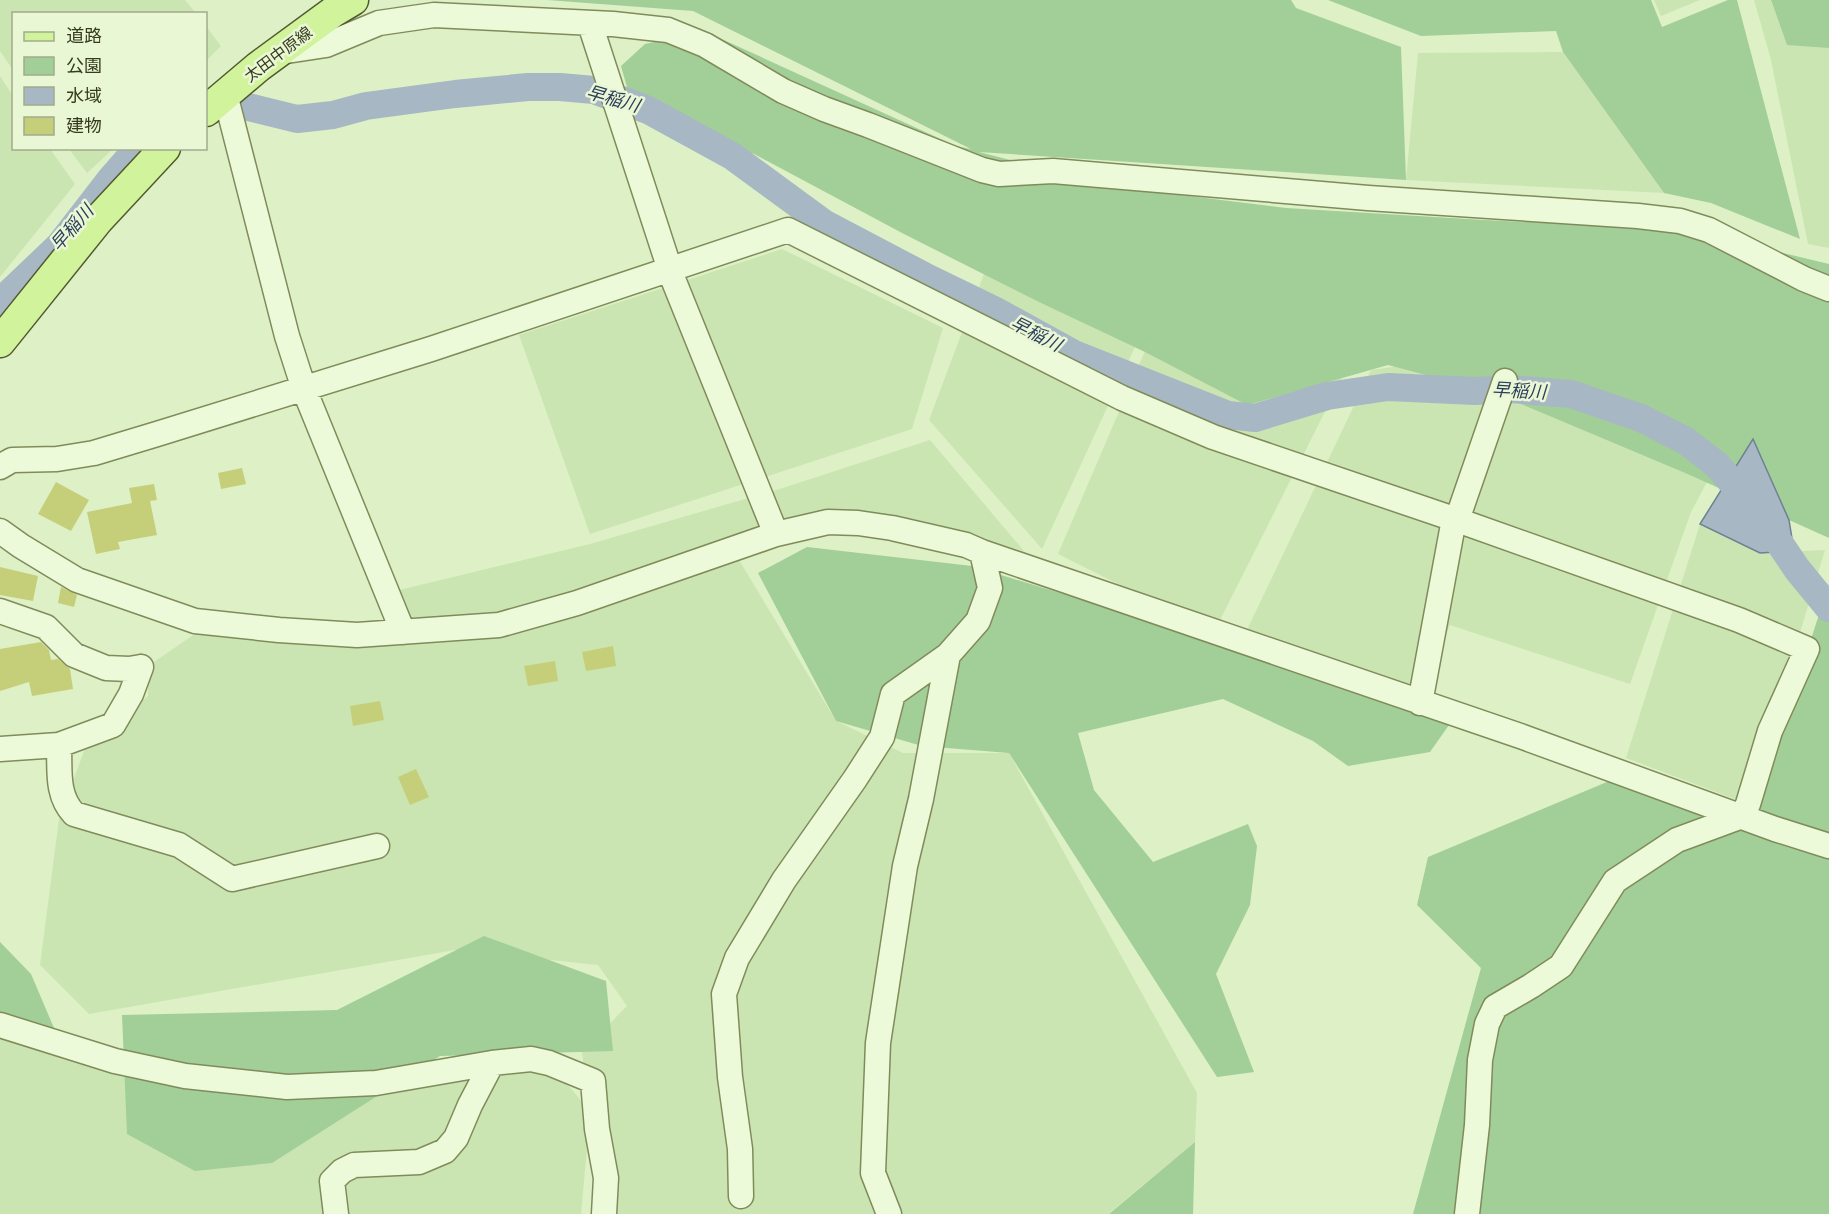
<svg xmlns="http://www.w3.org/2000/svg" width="1829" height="1214" font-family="'Libre Baskerville','Noto Sans JP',serif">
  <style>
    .farmland { fill: #cae5b2 }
    .green { fill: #a2ce98 }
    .water { fill: #a7b7c3; stroke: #6d8192; stroke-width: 1.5 }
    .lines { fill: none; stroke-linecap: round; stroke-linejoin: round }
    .river { stroke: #a7b7c3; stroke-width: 28 }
    .building { fill: #c5cf7a }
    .minor-casing { stroke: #808b5a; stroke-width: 27 }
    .major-casing { stroke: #52592e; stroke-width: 33 }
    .minor { stroke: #ecfad9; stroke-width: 24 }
    .major { stroke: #d1f39c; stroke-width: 30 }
    .labels { text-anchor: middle; stroke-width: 5; stroke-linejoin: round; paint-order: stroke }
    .street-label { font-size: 16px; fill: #363b1f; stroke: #e9f7d5 }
    .water-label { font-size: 18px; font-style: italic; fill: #2d3e5b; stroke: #e9f7d5 }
  </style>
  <rect width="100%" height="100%" fill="#def0c5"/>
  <path class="farmland" d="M0 0H185L196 13 14 14 13 70 0 51Z
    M1654 0H1700L1661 16Z
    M1754 0H1771L1787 45 1829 43V248L1808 244 1771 60Z
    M206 26 221 46 206 61Z
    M1563 52 1664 193 1406 180 1418 53Z
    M0 76 13 96 14 148 50 149 75 184 0 277Z
    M69 149H113L87 173Z
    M782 249 943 328 912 429 590 534 519 335Z
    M984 274 1135 347 1042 549 929 420Z
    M1535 347 1735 429 1691 512 1630 684 1450 625 1422 695 1246 632 1371 370Z
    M1145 351 1249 391 1342 378 1214 632 1058 554Z
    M930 440 1024 551 913 520 785 532 733 550 836 721 903 753H1009L1197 1093 1195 1142 1108 1214H604L590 1116 581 1214H0V1026L185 1076 446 1083 549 1063 590 1111 582 1052 627 1006 598 965 455 950 89 1014 40 965 59 819 87 743 148 696V666L211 623 400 625 387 593 590 544 783 488Z
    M1700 524 1760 553 1825 550 1748 804 1626 758Z"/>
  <path class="green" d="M547 0H1291L1296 8 1401 47 1406 180 979 152 1116 187 1286 208 1484 220 1683 229 1829 264V538L1690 475 1495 393 1388 365 1247 405 1145 352 1039 302 904 234 754 154 634 112 621 66 645 44 676 37 715 36 956 146 971 149 693 11Z
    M1328 0H1651L1662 27 1728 0H1737L1800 239 1711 203 1664 193 1563 52 1556 31 1421 36Z
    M1771 0H1829V48L1787 45Z
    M807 547 972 566 1456 715 1430 752 1348 766 1313 741 1223 699 1078 733 1094 790 1153 862 1248 824 1257 846 1250 905 1216 974 1254 1072 1217 1077 1009 753 922 746 836 721 758 573Z
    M1829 584V1214H1413L1481 968 1417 905 1428 857 1626 774 1752 820Z
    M484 936 606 981 613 1051 440 1056 272 1163 195 1171 127 1134 122 1015 337 1010Z
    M0 942 31 974 54 1028 0 1018Z
    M1195 1142 1193 1214H1109Z"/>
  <path class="water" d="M1753 439 1789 520 1794 551 1760 553 1700 524Z"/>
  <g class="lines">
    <path class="river" d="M206 112 232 103 297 119 333 115 366 106 455 94 528 87H560L594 90 648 110 732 156 825 224 924 276 994 310 1074 354 1228 415 1255 418 1327 396 1388 387 1475 391 1510 389 1571 394 1641 418 1686 441 1717 465 1762 517 1797 569 1829 608
      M0 302 59 246 110 180 138 148"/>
  </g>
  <path class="building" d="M242 468 246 484 221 489 218 473Z
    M56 482 89 500 71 531 38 514Z
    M154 484 157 500 150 501 157 535 118 542 120 549 96 554 87 512 132 503 129 488Z
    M0 567 38 576 33 601 0 595Z
    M61 587 77 595 74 607 58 603Z
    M41 642 49 650 51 660 58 659 70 669 73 689 32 696 29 682 0 691V649Z
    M613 646 616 666 586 671 582 652Z
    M555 661 558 681 528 686 524 666Z
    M380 701 384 720 353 726 350 706Z
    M416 769 429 797 410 805 398 777Z"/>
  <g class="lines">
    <g class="minor-casing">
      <path id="minor" d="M590 24 673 279 776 534
        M280 52 326 45 379 23 434 15 613 24 668 30 705 45 783 91 824 109 868 125 982 170 999 174 1053 171 1368 198 1638 216 1680 221 1709 230 1804 279 1829 289
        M225 94 287 336 304 389 403 632
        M0 467 12 460 57 459 94 453 157 434 431 349 788 230 1122 398 1213 437 1457 520 1739 620 1807 649 1770 731 1748 804 1742 816 1677 840 1615 881 1561 966 1531 986 1495 1007 1487 1024 1480 1060 1477 1125 1467 1214
        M0 531 21 546 77 580 195 621 279 630 357 635 499 625 577 603 776 534 828 522 858 523 892 528 966 545 982 552 1523 737 1775 829 1829 846
        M0 611 46 627 74 655 106 668 129 669 141 667
        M1420 703 1452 530 1457 520 1505 381
        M59 745C60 770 56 795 74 814L179 845 232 879 377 846
        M0 749 59 745 113 725 131 694 141 667
        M0 1025 115 1061 185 1076 287 1087 376 1083 492 1063 531 1059 549 1063 593 1081 597 1129 606 1178 604 1214
        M741 1196 740 1149 730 1077 724 994 737 958 784 880 855 779 882 737 893 694 948 655 978 621 990 588 982 552
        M336 1214 332 1181 342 1171 354 1165 419 1162 445 1151 456 1138 470 1105 492 1063
        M889 1214 873 1173 878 1043 905 866 921 799 948 655"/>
    </g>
    <g class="major-casing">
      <path id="major" d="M206 111 258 67 333 12 353 0
        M0 342 98 220 165 148"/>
    </g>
    <use href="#minor" class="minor"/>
    <use href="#major" class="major"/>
  </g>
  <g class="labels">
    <g class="street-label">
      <text transform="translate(278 54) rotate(-37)" y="6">太田中原線</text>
    </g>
    <g class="water-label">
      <text transform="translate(613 99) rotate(16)" y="6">早稲川</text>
      <text transform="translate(72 228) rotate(-49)" y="6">早稲川</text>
      <text transform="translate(1036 334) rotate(27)" y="6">早稲川</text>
      <text transform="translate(1519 391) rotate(3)" y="6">早稲川</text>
    </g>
  </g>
  <rect x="12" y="12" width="195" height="138" fill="#e9f7d5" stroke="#a1ac8c" stroke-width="1.5"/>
  <rect x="24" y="32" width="30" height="9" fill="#d1f39c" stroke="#a1ac8c" stroke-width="1.5"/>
  <text x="66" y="42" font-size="18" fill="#363b1f">道路</text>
  <rect x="24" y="57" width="30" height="18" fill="#a2ce98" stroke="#a1ac8c" stroke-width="1.5"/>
  <text x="66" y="72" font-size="18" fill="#363b1f">公園</text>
  <rect x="24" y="87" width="30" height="18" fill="#a7b7c3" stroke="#a1ac8c" stroke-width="1.5"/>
  <text x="66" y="102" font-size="18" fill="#363b1f">水域</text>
  <rect x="24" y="117" width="30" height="18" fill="#c5cf7a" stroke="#a1ac8c" stroke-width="1.5"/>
  <text x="66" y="132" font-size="18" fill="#363b1f">建物</text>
</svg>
